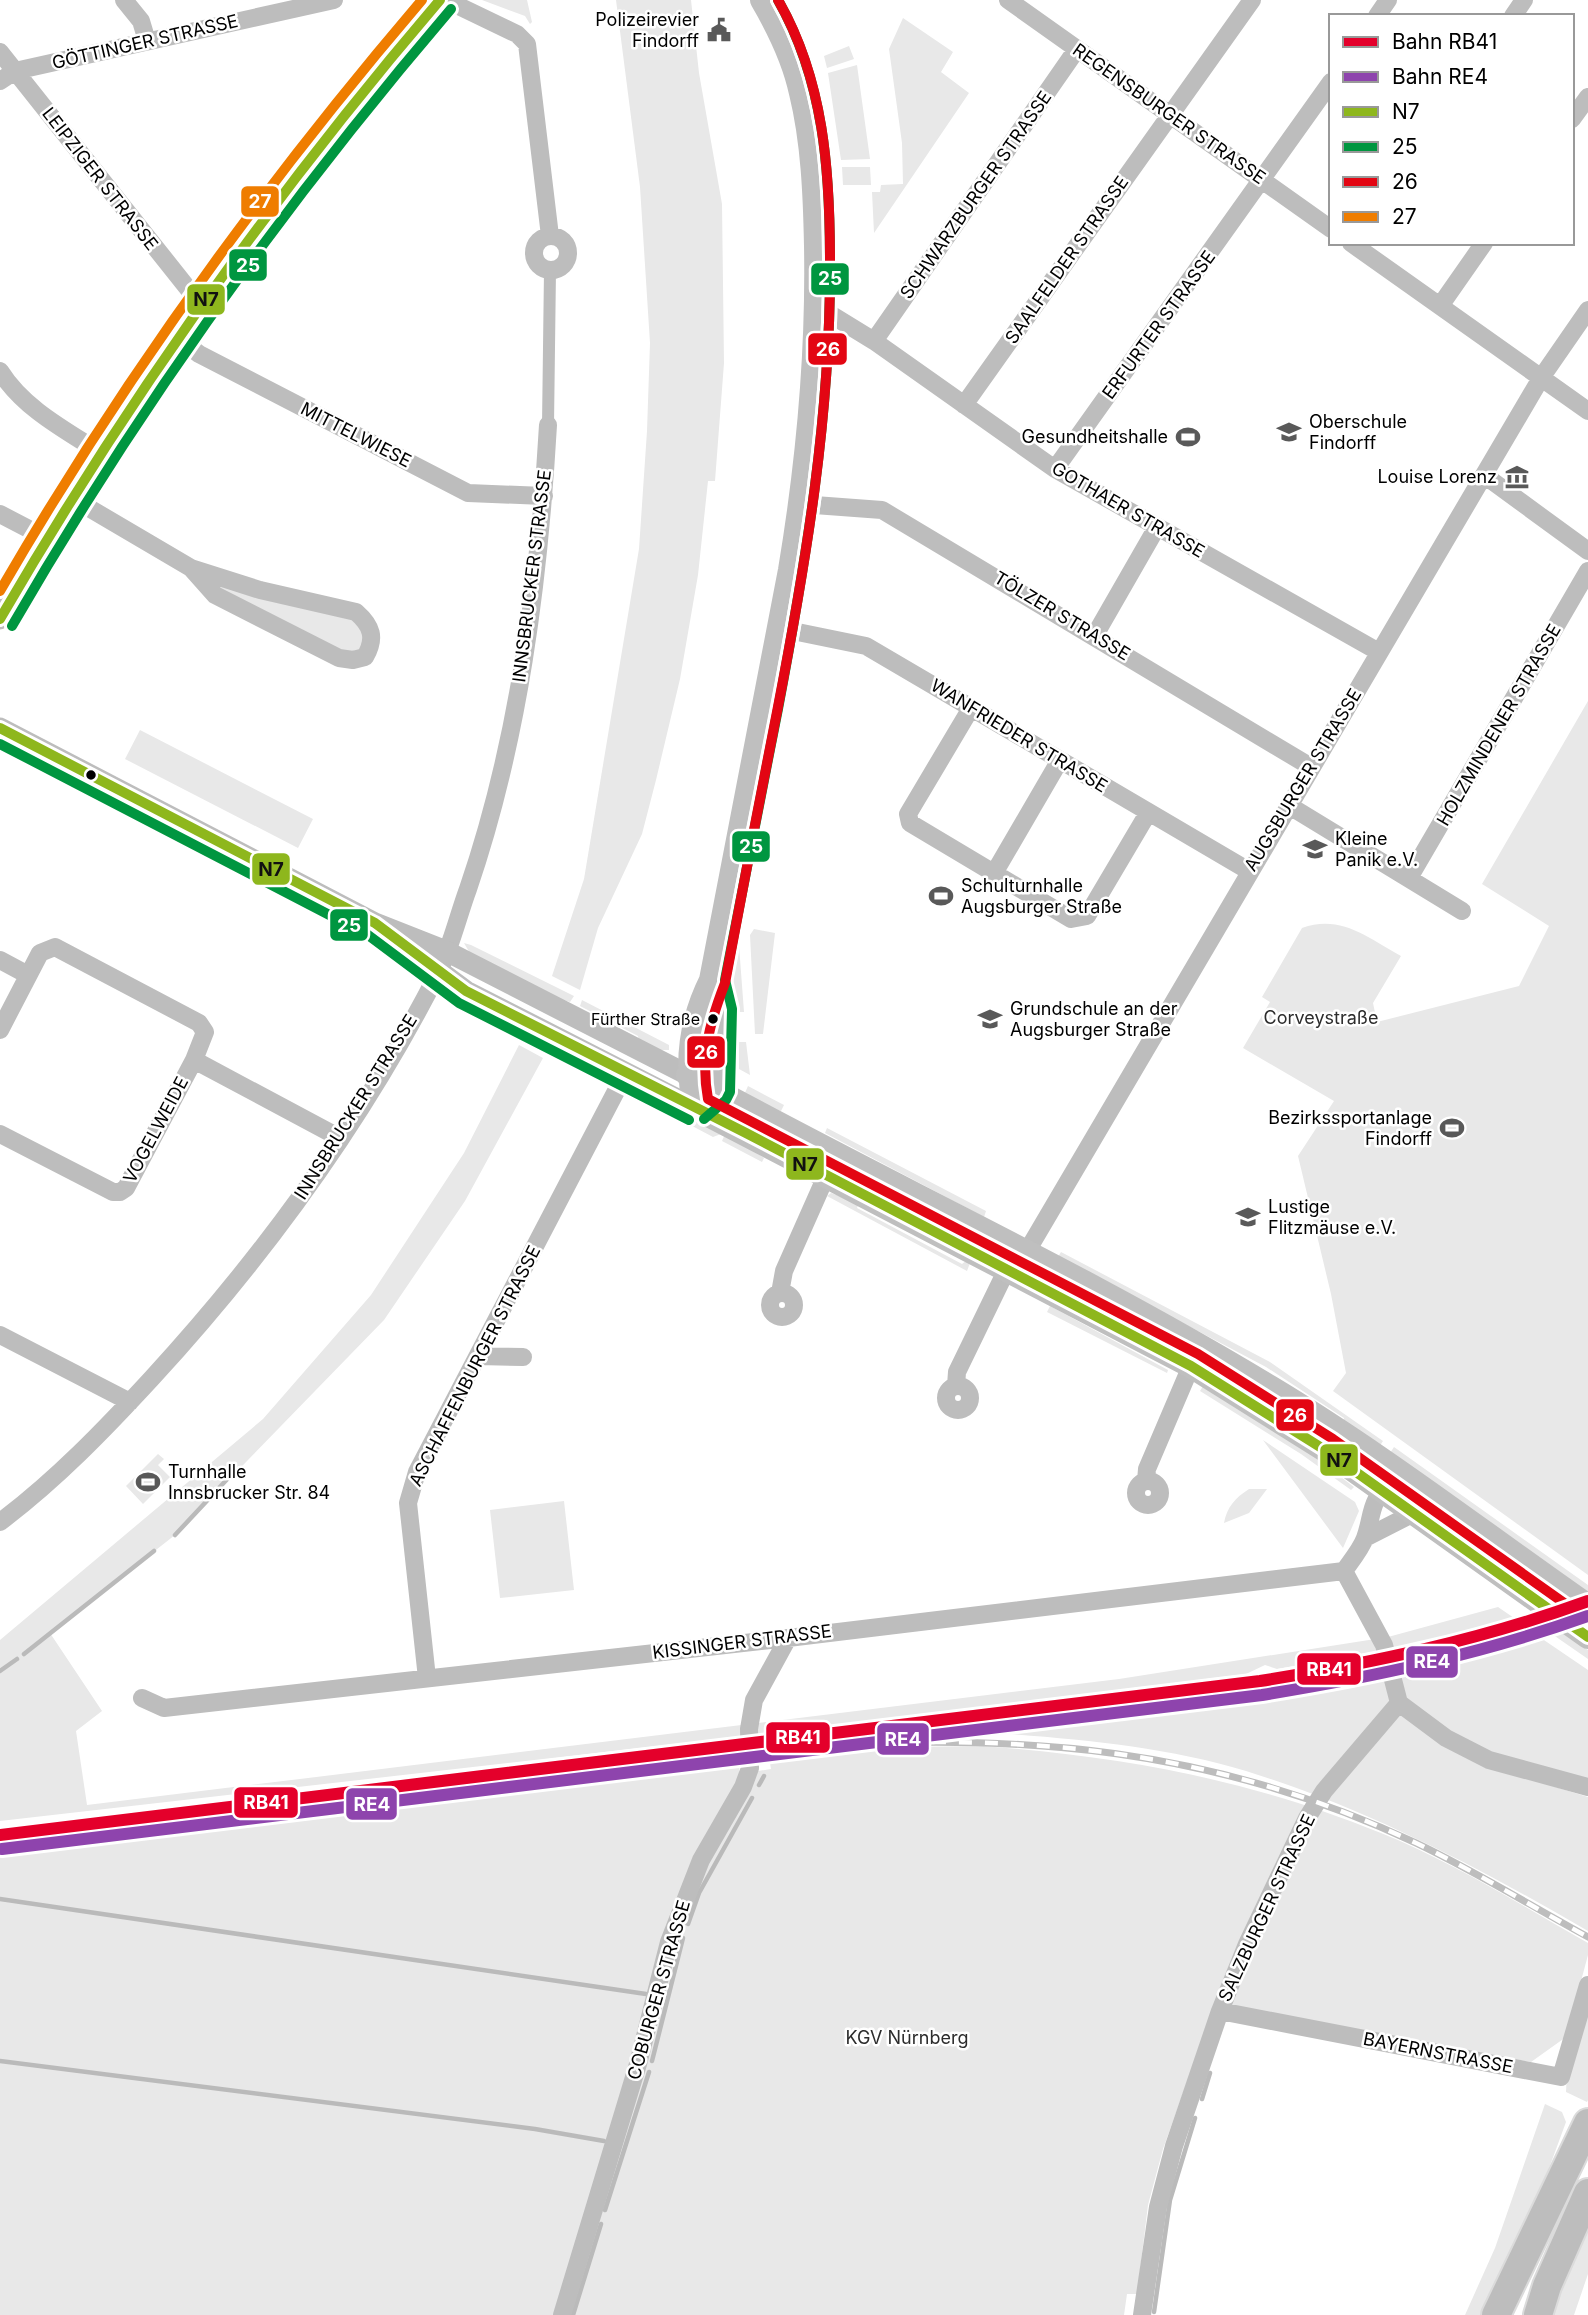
<svg xmlns="http://www.w3.org/2000/svg" width="1588" height="2315" font-family="Inter,sans-serif">
  <style>
    .green { fill: #e8e8e8 }
    .lines { fill: none; stroke-linecap: round; stroke-linejoin: round }
    .stream { stroke: #bababa; stroke-width: 4.5 }
    .trunk-casing { stroke: #dbdbdb; stroke-width: 32 }
    .pedestrian { stroke: #bdbdbd; stroke-width: 12 }
    .minor { stroke: #bdbdbd; stroke-width: 18 }
    .tertiary { stroke: #bdbdbd; stroke-width: 21 }
    .secondary { stroke: #bfbfbf; stroke-width: 24 }
    .trunk { stroke: #bdbdbd; stroke-width: 28 }
    .rail-casing { stroke: #bdbdbd; stroke-width: 7 }
    .rail { stroke: #fff; stroke-width: 4.5; stroke-dasharray: 13; stroke-linecap: butt }
    .bus-1-casing { stroke: #fff; stroke-width: 16 }
    .bus-2-casing { stroke: #fff; stroke-width: 16 }
    .bus-3-casing { stroke: #fff; stroke-width: 16 }
    .bus-4-casing { stroke: #fff; stroke-width: 16 }
    .bus-1 { stroke: #8eb71d; stroke-width: 10 }
    .bus-2 { stroke: #009640; stroke-width: 10 }
    .bus-3 { stroke: #e30613; stroke-width: 10 }
    .bus-4 { stroke: #ef7d00; stroke-width: 10 }
    .rail-1-casing { stroke: #fff; stroke-width: 18 }
    .rail-2-casing { stroke: #fff; stroke-width: 18 }
    .rail-1 { stroke: #e4002b; stroke-width: 12 }
    .rail-2 { stroke: #8e44ad; stroke-width: 12 }
    .bus-dot { fill: #000; stroke: #fff; stroke-width: 2.5 }
    .labels { text-anchor: middle; stroke-width: 5; stroke-linejoin: round; paint-order: stroke }
    .bus-label { font-size: 16px; fill: #000; stroke: #fff; text-anchor: end }
    .poi-label { font-size: 18px; fill: #000; stroke: #fff; text-anchor: start }
    .street-label { font-size: 18px; fill: #000; stroke: #fff }
    .park-label { font-size: 18px; fill: #2c2c2c; stroke: #fff }
    .line-badge { stroke: #fff; stroke-width: 2.5 }
    .badge-label { font-size: 19px; text-anchor: middle; font-weight: bold; fill: #fff }
    .pale-badge-label { font-size: 19px; text-anchor: middle; font-weight: bold; fill: #111 }
  </style>
  <rect width="100%" height="100%" fill="#fff"/>
  <path class="green" d="M482 0H527L532 22 530 24 525 16Z
    M616 0H691L699 73 722 204 724 363 715 481H708L698 575 680 679 656 780 642 834 598 928 580 990 552 976 584 879 639 549 647 431 650 343 640 187Z
    M903 18 953 52 941 72 969 93 874 233 872 192H880L881 185 903 184 902 143 889 49Z
    M849 46 854 59 827 68 824 56Z
    M857 65 870 159 841 160 828 73Z
    M842 167H870L871 185H843Z
    M206 576 347 613 365 628 364 651 344 654 219 592Z
    M1588 701V1575L1333 1391 1346 1373 1331 1294 1298 1156 1334 1101 1243 1048 1270 1002 1262 997 1302 928C1341 914 1368 938 1401 956L1373 1003 1377 1022 1519 986 1549 926 1482 884Z
    M140 730 313 819 298 848 125 759Z
    M754 929 775 933 763 1034H755L750 935Z
    M733 931 738 932 744 1012H739L738 1003H733L726 976Z
    M464 943 471 945 574 996 570 1002 560 999 471 955Z
    M582 1000 669 1045V1050H656L639 1042 638 1036 580 1006Z
    M739 1042H746L750 1075 739 1069Z
    M519 1045 543 1058 465 1201 384 1320 175 1535 50 1633 102 1711 76 1731 87 1805 1119 1679 1388 1637 1498 1607 1517 1620 1376 1656 1372 1652 1277 1669 1265 1665 1246 1674 736 1737 0 1821V1640L263 1419 371 1295 464 1153Z
    M748 1086 784 1105 781 1111 772 1110 744 1095Z
    M680 1111 721 1134 713 1137 679 1119Z
    M827 1128 986 1211 984 1217 825 1133Z
    M726 1132 764 1158 762 1162 722 1141Z
    M831 1193 859 1203 857 1208 962 1264 967 1260 970 1263 967 1271 827 1196Z
    M1061 1252 1270 1362 1383 1441 1379 1447 1343 1424 1344 1418 1266 1367 1058 1257Z
    M1050 1306 1168 1370 1167 1373 1047 1312Z
    M1203 1386 1303 1448 1354 1487 1351 1490 1301 1454 1200 1391Z
    M1263 1440 1355 1502 1359 1511 1343 1548Z
    M1394 1447 1588 1585V1592L1390 1453Z
    M158 1454 164 1459 158 1465 170 1477 143 1504 126 1486Z
    M1249 1489H1267L1249 1513 1224 1523C1227 1507 1235 1498 1249 1489Z
    M564 1501 574 1590 500 1598 490 1510Z
    M1558 1629 1588 1650V1659L1549 1632Z
    M1538 1636 1588 1670V1783L1552 1786 1588 1797V1931C1478 1867 1368 1809 1246 1771 1170 1748 1088 1740 1009 1734L1007 1729 1321 1688 1438 1664Z
    M983 1746C1126 1757 1247 1779 1381 1833 1453 1862 1521 1905 1588 1943V1955L1566 2037 1531 2062 1215 2003 1163 2149 1148 2205 1137 2294H1127L1124 2315H0V1851L740 1761 739 1774 771 1769 769 1757 898 1747Z
    M1588 2005V2100L1587 2102 1566 2092 1567 2072Z
    M1545 2104 1562 2112 1566 2122 1541 2190 1481 2315H1465L1495 2248Z
    M1588 2215V2274L1574 2315H1547Z"/>
  <g class="lines">
    <path class="stream" d="M175 1535 232 1474
      M24 1654 154 1551
      M0 1671 17 1659
      M759 1785 764 1776
      M0 1899 646 1994
      M688 1924 699 1893 752 1798
      M0 2061 535 2129 604 2141
      M652 2061 683 1938
      M1202 2099 1210 2073
      M605 2210 649 2072
      M1154 2312 1170 2200 1195 2118
      M573 2315 601 2224"/>
    <g class="trunk-casing">
      <path id="trunk" d="M1496 2315 1588 2123
        M1538 2315 1547 2286 1588 2193"/>
    </g>
    <path class="pedestrian" d="M548 425 550 270"/>
    <path class="minor" d="M124 0 141 21 147 41
      M421 0 432 9
      M446 0 517 34 527 44 550 236
      M1008 0 1331 229
      M1377 16 1388 0
      M1513 16 1524 0
      M0 52 201 305
      M0 81 15 71 334 0
      M1572 119 1588 97
      M534 253a17 17 0 1 1 34 0a17 17 0 1 1-34 0Z
      M1351 243 1588 411
      M817 306 874 341 1055 469 1379 652
      M1440 306 1484 243
      M178 338 199 354 468 493 544 496
      M874 341 1077 49
      M0 371C23 408 65 430 101 453
      M964 405 1252 0
      M1055 469 1331 82
      M1484 475 1588 551
      M72 498 191 568 260 590 356 612C372 626 376 638 365 657L353 660 339 658 215 595 191 568
      M801 504 882 510 1311 767
      M0 514 46 538
      M778 628 866 646 1249 871
      M1095 635 1157 527
      M971 708 908 814 910 823 1071 919 1087 916 1148 813
      M1288 805 1462 911
      M993 875 1060 760
      M1409 878 1588 571
      M0 960 28 975
      M0 1030 40 953 55 947 199 1023 205 1032 194 1060 126 1188 120 1192H113L0 1134
      M194 1060 340 1138
      M1026 1253 1541 378 1588 310
      M770 1305a12 12 0 1 1 24 0a12 12 0 1 1-24 0Z
      M780 1293 784 1271 827 1174
      M0 1335 130 1402
      M478 1356 523 1357
      M946 1398a12 12 0 1 1 24 0a12 12 0 1 1-24 0Z
      M956 1386 957 1372 1007 1269
      M1136 1493a12 12 0 1 1 24 0a12 12 0 1 1-24 0Z
      M1146 1481 1147 1469 1191 1366
      M0 1522C56 1480 105 1429 152 1378 264 1256 363 1120 438 973 451 947 458 916 468 889 519 740 539 582 548 425
      M1365 1538 1414 1513
      M1344 1571 1384 1645 1399 1703
      M1344 1571C1351 1561 1361 1549 1365 1538 1373 1517 1369 1497 1392 1485
      M427 1678 408 1503 417 1472 625 1074
      M142 1698 164 1708 788 1638 1344 1571
      M1399 1703 1446 1738 1489 1760 1588 1787
      M1220 2011 1561 2077 1588 1985
      M562 2315 638 2064 669 1942 701 1860 743 1787 750 1768 749 1729 754 1700 788 1638
      M1142 2315 1158 2207 1174 2146 1220 2011 1247 1944 1307 1818 1324 1791 1399 1703"/>
    <path class="tertiary" d="M0 619C123 399 274 190 440 0
      M0 728 375 923 446 951 688 1075
      M396 939 466 991 695 1108"/>
    <path class="secondary" d="M688 1075C880 1181 1082 1273 1270 1387 1380 1453 1482 1532 1588 1606
      M706 1099 716 1090 718 1010 711 980
      M695 1108C685 1063 690 1022 711 980L790 570C808 462 818 355 816 246 815 196 813 142 801 93 794 60 779 29 762 0
      M695 1108 1191 1366 1325 1450 1588 1637"/>
    <use href="#trunk" class="trunk"/>
    <g class="rail-casing">
      <path id="rail" d="M803 1747C1022 1732 1215 1748 1416 1843 1475 1871 1531 1906 1588 1937"/>
    </g>
    <use href="#rail" class="rail"/>
    <g class="bus-1-casing">
      <path id="bus-1" d="M0 619C128 398 274 194 440 0
        M0 728 375 923 466 991 746 1133 1191 1366 1325 1450 1588 1637"/>
    </g>
    <g class="bus-2-casing">
      <path id="bus-2" d="M12 626C139 406 286 202 451 9
        M0 744 368 935 459 1003 689 1120
        M704 1119 726 1100 730 1092 732 1009 725 980C743 889 760 799 778 709 806 560 831 414 830 262 830 171 824 81 778 0"/>
    </g>
    <g class="bus-3-casing">
      <path id="bus-3" d="M778 0C824 80 830 171 830 261 831 414 806 563 777 712 759 802 742 893 725 983 710 1022 700 1056 708 1099L1198 1354 1333 1439 1588 1620"/>
    </g>
    <g class="bus-4-casing">
      <path id="bus-4" d="M0 591C122 380 264 185 422 0"/>
    </g>
    <use href="#bus-1" class="bus-1"/>
    <use href="#bus-2" class="bus-2"/>
    <use href="#bus-3" class="bus-3"/>
    <use href="#bus-4" class="bus-4"/>
    <g class="rail-1-casing">
      <path id="rail-1" d="M0 1835 1260 1681C1372 1663 1481 1640 1588 1601"/>
    </g>
    <g class="rail-2-casing">
      <path id="rail-2" d="M2 1849 1262 1695C1373 1677 1482 1654 1588 1616"/>
    </g>
    <use href="#rail-1" class="rail-1"/>
    <use href="#rail-2" class="rail-2"/>
  </g>
  <defs>
    <g id="civic-bare" transform="scale(1.89)"><path d="M-.6-6.5H3V-4.5H.6V-3L4-1V1h2V6H-6V1h2V-1L-.6-3ZM-1.2 2.5V6h2.4V2.5Z" fill="#595959" stroke="#fff" stroke-width="2.5" paint-order="stroke"/></g>
    <g id="school-bare" transform="scale(1.89)"><path d="M0-5L7-2L0 1L-7-2ZM-4 1L0 2.5L4 1V4Q0 6-4 4Z" fill="#595959" stroke="#fff" stroke-width="2.5" paint-order="stroke"/></g>
    <g id="stadium-bare" transform="scale(1.89)"><path d="M0-5a6.5 5 0 1 0 0 10a6.5 5 0 1 0 0-10ZM-3.5-1.8h7v3.6h-7Z" fill="#595959" stroke="#fff" stroke-width="2.5" paint-order="stroke"/></g>
    <g id="museum-bare" transform="scale(1.89)"><path d="M0-6L6-3V-2H-6V-3ZM-5-1h2V3h-2ZM-1-1h2V3h-2ZM3-1h2V3H3ZM-6 4H6V6H-6Z" fill="#595959" stroke="#fff" stroke-width="2.5" paint-order="stroke"/></g>
  </defs>
  <g fill-rule="evenodd">
    <use href="#civic-bare" x="719" y="30"/>
    <use href="#school-bare" x="1289" y="432"/>
    <use href="#stadium-bare" x="1188" y="437"/>
    <use href="#museum-bare" x="1517" y="477"/>
    <use href="#school-bare" x="1315" y="849"/>
    <use href="#stadium-bare" x="941" y="896"/>
    <use href="#school-bare" x="990" y="1019"/>
    <use href="#stadium-bare" x="1452" y="1128"/>
    <use href="#school-bare" x="1248" y="1217"/>
    <use href="#stadium-bare" x="148" y="1482"/>
  </g>
  <g class="bus-dot">
    <circle cx="91" cy="775" r="6"/>
    <circle cx="713" cy="1019" r="6"/>
  </g>
  <g class="labels">
    <g class="bus-label">
      <text x="700" y="1025">Fürther Straße</text>
    </g>
    <g class="poi-label">
      <text x="699" y="26" text-anchor="end">Polizeirevier<tspan x="699" dy="21">Findorff</tspan></text>
      <text x="1309" y="428">Oberschule<tspan x="1309" dy="21">Findorff</tspan></text>
      <text x="1168" y="443" text-anchor="end">Gesundheitshalle</text>
      <text x="1497" y="483" text-anchor="end">Louise Lorenz</text>
      <text x="1335" y="845">Kleine<tspan x="1335" dy="21">Panik e.V.</tspan></text>
      <text x="961" y="892">Schulturnhalle<tspan x="961" dy="21">Augsburger Straße</tspan></text>
      <text x="1010" y="1015">Grundschule an der<tspan x="1010" dy="21">Augsburger Straße</tspan></text>
      <text x="1432" y="1124" text-anchor="end">Bezirkssportanlage<tspan x="1432" dy="21">Findorff</tspan></text>
      <text x="1268" y="1213">Lustige<tspan x="1268" dy="21">Flitzmäuse e.V.</tspan></text>
      <text x="168" y="1478">Turnhalle<tspan x="168" dy="21">Innsbrucker Str. 84</tspan></text>
    </g>
    <g class="street-label">
      <text transform="translate(145 42) rotate(-13)" y="6">GÖTTINGER STRASSE</text>
      <text transform="translate(1169 114) rotate(35)" y="6">REGENSBURGER STRASSE</text>
      <text transform="translate(100 179) rotate(52)" y="6">LEIPZIGER STRASSE</text>
      <text transform="translate(976 195) rotate(-55)" y="6">SCHWARZBURGER STRASSE</text>
      <text transform="translate(1067 260) rotate(-55)" y="6">SAALFELDER STRASSE</text>
      <text transform="translate(1159 325) rotate(-54)" y="6">ERFURTER STRASSE</text>
      <text transform="translate(356 435) rotate(27)" y="6">MITTELWIESE</text>
      <text transform="translate(1128 510) rotate(30)" y="6">GOTHAER STRASSE</text>
      <text transform="translate(532 576) rotate(-83)" y="6">INNSBRUCKER STRASSE</text>
      <text transform="translate(1062 616) rotate(31)" y="6">TÖLZER STRASSE</text>
      <text transform="translate(1499 725) rotate(-60)" y="6">HOLZMINDENER STRASSE</text>
      <text transform="translate(1019 736) rotate(31)" y="6">WANFRIEDER STRASSE</text>
      <text transform="translate(1303 780) rotate(-59)" y="6">AUGSBURGER STRASSE</text>
      <text transform="translate(356 1107) rotate(-58)" y="6">INNSBRUCKER STRASSE</text>
      <text transform="translate(156 1130) rotate(-62)" y="6">VOGELWEIDE</text>
      <text transform="translate(475 1366) rotate(-63)" y="6">ASCHAFFENBURGER STRASSE</text>
      <text transform="translate(742 1642) rotate(-7)" y="6">KISSINGER STRASSE</text>
      <text transform="translate(1267 1908) rotate(-65)" y="6">SALZBURGER STRASSE</text>
      <text transform="translate(659 1990) rotate(-74)" y="6">COBURGER STRASSE</text>
      <text transform="translate(1438 2053) rotate(11)" y="6">BAYERNSTRASSE</text>
    </g>
    <g class="park-label">
      <text x="1321" y="1024">Corveystraße</text>
      <text x="907" y="2044">KGV Nürnberg</text>
    </g>
  </g>
  <g class="line-badge">
    <rect x="240" y="185" width="40" height="33" rx="7" fill="#ef7d00"/>
    <rect x="228" y="248" width="40" height="34" rx="7" fill="#009640"/>
    <rect x="810" y="262" width="40" height="34" rx="7" fill="#009640"/>
    <rect x="186" y="283" width="40" height="33" rx="7" fill="#8eb71d"/>
    <rect x="807" y="332" width="41" height="34" rx="7" fill="#e30613"/>
    <rect x="731" y="830" width="40" height="33" rx="7" fill="#009640"/>
    <rect x="251" y="852" width="40" height="34" rx="7" fill="#8eb71d"/>
    <rect x="329" y="908" width="40" height="34" rx="7" fill="#009640"/>
    <rect x="686" y="1035" width="40" height="34" rx="7" fill="#e30613"/>
    <rect x="785" y="1147" width="40" height="34" rx="7" fill="#8eb71d"/>
    <rect x="1275" y="1398" width="40" height="34" rx="7" fill="#e30613"/>
    <rect x="1319" y="1443" width="40" height="34" rx="7" fill="#8eb71d"/>
    <rect x="1405" y="1645" width="54" height="34" rx="7" fill="#8e44ad"/>
    <rect x="1296" y="1652" width="66" height="34" rx="7" fill="#e4002b"/>
    <rect x="765" y="1721" width="66" height="33" rx="7" fill="#e4002b"/>
    <rect x="876" y="1722" width="54" height="34" rx="7" fill="#8e44ad"/>
    <rect x="233" y="1786" width="66" height="33" rx="7" fill="#e4002b"/>
    <rect x="345" y="1787" width="53" height="34" rx="7" fill="#8e44ad"/>
  </g>
  <g class="badge-label">
    <text x="260" y="208">27</text>
    <text x="248" y="272">25</text>
    <text x="830" y="285">25</text>
    <text x="828" y="356">26</text>
    <text x="751" y="853">25</text>
    <text x="349" y="932">25</text>
    <text x="706" y="1059">26</text>
    <text x="1295" y="1422">26</text>
    <text x="1432" y="1668">RE4</text>
    <text x="1329" y="1676">RB41</text>
    <text x="798" y="1744">RB41</text>
    <text x="903" y="1746">RE4</text>
    <text x="266" y="1809">RB41</text>
    <text x="372" y="1811">RE4</text>
  </g>
  <g class="pale-badge-label">
    <text x="206" y="306">N7</text>
    <text x="271" y="876">N7</text>
    <text x="805" y="1171">N7</text>
    <text x="1339" y="1467">N7</text>
  </g>
  <rect x="1329" y="14" width="245" height="231" fill="#ffffff" stroke="#999999" stroke-width="2"/>
  <rect x="1343" y="37" width="35" height="10" fill="#e4002b" stroke="#999999" stroke-width="2"/>
  <text x="1392" y="49" font-size="21" fill="#000000">Bahn RB41</text>
  <rect x="1343" y="72" width="35" height="10" fill="#8e44ad" stroke="#999999" stroke-width="2"/>
  <text x="1392" y="84" font-size="21" fill="#000000">Bahn RE4</text>
  <rect x="1343" y="107" width="35" height="10" fill="#8eb71d" stroke="#999999" stroke-width="2"/>
  <text x="1392" y="119" font-size="21" fill="#000000">N7</text>
  <rect x="1343" y="142" width="35" height="10" fill="#009640" stroke="#999999" stroke-width="2"/>
  <text x="1392" y="154" font-size="21" fill="#000000">25</text>
  <rect x="1343" y="177" width="35" height="10" fill="#e30613" stroke="#999999" stroke-width="2"/>
  <text x="1392" y="189" font-size="21" fill="#000000">26</text>
  <rect x="1343" y="212" width="35" height="10" fill="#ef7d00" stroke="#999999" stroke-width="2"/>
  <text x="1392" y="224" font-size="21" fill="#000000">27</text>
</svg>
